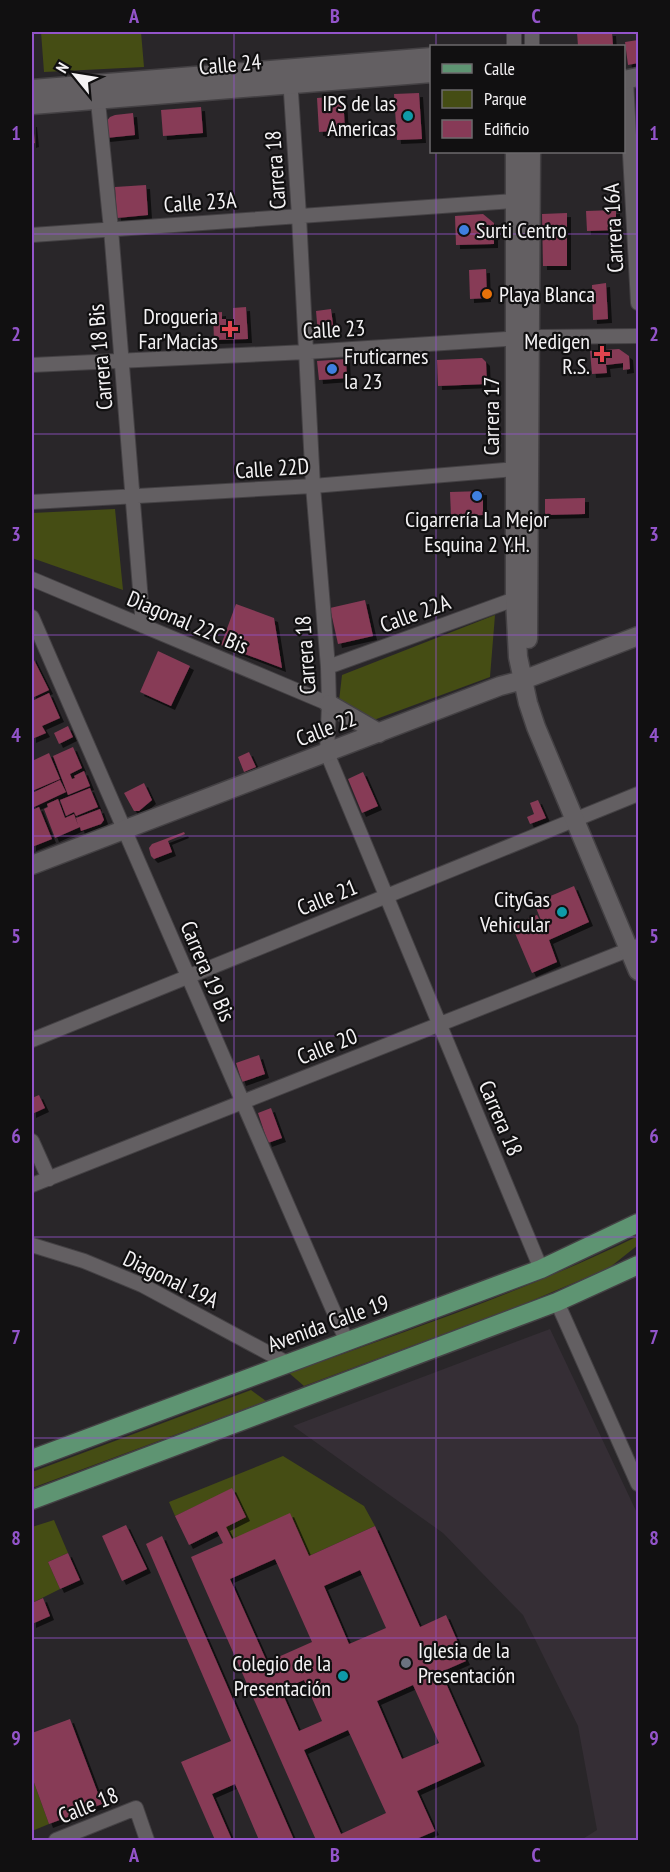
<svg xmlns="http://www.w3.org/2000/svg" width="670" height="1872" font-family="'PT Sans Narrow',sans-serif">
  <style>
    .built { fill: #352e35 }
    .green { fill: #454d14 }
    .building { fill: #873a57; fill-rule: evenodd; filter: url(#shadow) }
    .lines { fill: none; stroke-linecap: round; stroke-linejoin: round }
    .minor-casing { stroke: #444144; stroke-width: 16 }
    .tertiary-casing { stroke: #444144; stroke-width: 21 }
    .primary-casing { stroke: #444144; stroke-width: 21 }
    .minor { stroke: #635f62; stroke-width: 14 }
    .tertiary { stroke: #635f62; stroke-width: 18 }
    .primary { stroke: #5e9472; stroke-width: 18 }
    .grid { fill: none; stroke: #9354ca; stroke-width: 1.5; stroke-opacity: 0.55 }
    .culture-dot { fill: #0f9aa8; stroke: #111011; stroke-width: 2 }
    .shop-dot { fill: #3f7fe0; stroke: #111011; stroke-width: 2 }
    .food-dot { fill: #e8710a; stroke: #111011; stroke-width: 2 }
    .health-dot { fill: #e0444e; stroke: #111011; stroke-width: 2 }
    .worship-dot { fill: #6b7280; stroke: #111011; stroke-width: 2 }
    .labels { text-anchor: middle; stroke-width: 4.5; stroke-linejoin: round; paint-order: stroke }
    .street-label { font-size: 22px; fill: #f4f2f4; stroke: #111011 }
    .poi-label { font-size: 22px; fill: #f4f2f4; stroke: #111011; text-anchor: end }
    .neatline { fill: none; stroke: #9354ca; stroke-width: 2 }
    .grid-label { font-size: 20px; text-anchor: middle; font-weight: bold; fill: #9354ca }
  </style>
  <defs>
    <filter id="shadow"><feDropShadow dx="4" dy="4" stdDeviation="0" flood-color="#0009"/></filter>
  </defs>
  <rect width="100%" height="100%" fill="#292629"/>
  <path class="built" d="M550 1329 638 1515V1840H581L597 1830 578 1726 523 1615 443 1533 293 1426Z"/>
  <path class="green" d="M41 32H141L144 67 44 72Z
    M115 509 123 590 32 558V513Z
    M495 615 490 677 371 721 339 701 342 675Z
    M638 1236V1245L609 1268 524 1304 304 1386 289 1373C406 1331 526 1291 638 1236Z
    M251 1390 266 1401 32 1488V1472Z
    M283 1456 364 1506 375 1526 309 1556 232 1539 226 1527 232 1489 175 1516 169 1502Z
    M54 1520 68 1553 48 1562 60 1589 32 1603V1527Z
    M32 1777 49 1824 32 1831Z"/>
  <path class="building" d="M577 32H612L613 46H578Z
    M638 40V63L628 65 625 42Z
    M419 93 422 139 397 140 394 94Z
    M343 96 345 130 319 132 317 98Z
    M201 107 203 133 163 136 161 110Z
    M133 113 135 135 106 138 105 123 110 117 115 115Z
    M32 123H33L35 143 32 144Z
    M146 185 148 215 117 218 115 187Z
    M616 210V230L587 231 586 211Z
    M567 213V266H543L542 214Z
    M483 214 494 223V244L456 245 455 216Z
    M486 269 487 298 470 299 469 270Z
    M606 283 608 319 593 320 592 285Z
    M246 307 248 339 214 340 213 313 222 312V319H233V308Z
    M331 309 334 332 318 334 316 311Z
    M619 349 629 356 630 369 623 370V363L606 365 607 373 592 374 590 351Z
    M482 358 486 362 487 384 438 386 437 360Z
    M346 359 347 378 319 380 317 361Z
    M483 491V515L451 516 450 492Z
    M585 498V514L545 515V499Z
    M365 600 373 636 338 644 330 608Z
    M236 604 274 618 282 668 221 645Z
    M158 651 190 666 171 706 140 692Z
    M32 656 49 690 32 698Z
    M49 693 60 718 42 726 46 733 32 739V701Z
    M68 726 73 737 59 744 54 733Z
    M73 747 82 768 70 774 72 779 75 778 74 776 84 771 90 786 68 795 53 756Z
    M249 752 256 767 244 772 238 757Z
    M49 753 60 779 32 791V761Z
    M363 772 378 806 362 813 348 779Z
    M60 780 66 792 32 808V793Z
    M144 783 152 800 139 811H134L124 793Z
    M90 788 98 807 76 816 74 812 66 816 60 800Z
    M58 799 65 818 74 814 78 825 76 818 100 809 104 820 101 824 81 831 80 827 55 838 44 809 48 807 47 804Z
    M538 800 546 818 530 824 527 817 534 814 530 803Z
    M39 807 52 839 32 847V810Z
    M184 832 185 834 168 841 172 852 154 859 151 856 149 848 152 844Z
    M574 886 589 922 549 940 557 962 532 973 512 926 537 915 547 935 534 903Z
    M259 1055 265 1074 242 1082 236 1063Z
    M39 1095 45 1108 32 1114V1098Z
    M271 1108 282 1138 268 1143 258 1113Z
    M232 1488 246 1517 226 1527 232 1539 290 1513 309 1556 375 1526 420 1627 446 1615 466 1661 441 1672 481 1762 417 1791 435 1831 414 1840H316L191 1557 223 1543 217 1531 189 1545 175 1516ZM275 1559 312 1642 267 1662 230 1579ZM360 1570 386 1628 349 1644 324 1586ZM304 1680 322 1721 299 1731 281 1690ZM413 1685 439 1743 402 1759 377 1701ZM348 1730 386 1813 341 1834 304 1750Z
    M126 1525 147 1569 122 1581 102 1536Z
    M162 1536 294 1840H259L235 1784 212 1794 232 1840H215L181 1762 231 1741 146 1544Z
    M68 1553 80 1580 60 1589 48 1562Z
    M43 1598 50 1616 32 1624V1603Z
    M70 1719 102 1804 49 1824 32 1777V1733Z"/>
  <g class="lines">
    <g class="minor-casing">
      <path id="minor" d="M514 32V46
        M532 32V46
        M290 77 299 216 313 486 328 667 329 704 327 753 541 1269
        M626 79 638 303
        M97 92 111 229 143 626
        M32 235 514 201
        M32 365 306 352 538 337 638 336
        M32 502 313 486 515 469
        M32 579 329 704
        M32 617 347 1342
        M328 667 515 599
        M32 1040 638 794
        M32 1141 49 1179
        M32 1185 638 946
        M32 1245 84 1261 142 1285 287 1363
        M557 1302 638 1484
        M56 1840 136 1808 147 1840"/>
    </g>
    <g class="tertiary-casing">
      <path id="tertiary" d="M624 80 638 77
        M32 89 432 57
        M32 105 432 73
        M515 152V599L518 657 528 703 536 727 638 971
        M528 639 531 152
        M329 704 379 733
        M32 865 500 686 523 680 638 636"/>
    </g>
    <g class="primary-casing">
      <path id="primary" d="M32 1459 541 1269 638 1223
        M32 1500 557 1302 638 1265"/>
    </g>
    <use href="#minor" class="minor"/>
    <use href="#tertiary" class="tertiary"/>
    <use href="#primary" class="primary"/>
  </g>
  <path class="grid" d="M234 32V1840M436 32V46M436 152V1840M32 234H638M32 434H638M32 635H638M32 836H638M32 1036H638M32 1237H638M32 1438H638M32 1638H638"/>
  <g class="culture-dot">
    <circle cx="408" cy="116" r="6"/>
    <circle cx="562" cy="912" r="6"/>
    <circle cx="343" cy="1676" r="6"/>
  </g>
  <g class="shop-dot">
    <circle cx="464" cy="230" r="6"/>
    <circle cx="332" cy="369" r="6"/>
    <circle cx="477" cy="496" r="6"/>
  </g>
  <circle class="food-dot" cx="487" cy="294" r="6"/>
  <g class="health-dot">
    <path d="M227 320h6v6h6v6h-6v6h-6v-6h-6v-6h6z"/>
    <path d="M599 345h6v6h6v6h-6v6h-6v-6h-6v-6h6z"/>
  </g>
  <circle class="worship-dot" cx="406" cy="1663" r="6"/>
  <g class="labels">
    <g class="street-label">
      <text transform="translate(230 64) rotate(-5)" y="8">Calle 24</text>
      <text transform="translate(275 170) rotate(-94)" y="8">Carrera 18</text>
      <text transform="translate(200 202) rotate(-4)" y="8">Calle 23A</text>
      <text transform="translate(613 228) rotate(-93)" y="8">Carrera 16A</text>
      <text transform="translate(334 329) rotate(-3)" y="8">Calle 23</text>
      <text transform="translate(100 357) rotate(-95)" y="8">Carrera 18 Bis</text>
      <text transform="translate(491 416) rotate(-90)" y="8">Carrera 17</text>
      <text transform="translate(272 468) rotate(-4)" y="8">Calle 22D</text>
      <text transform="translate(415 613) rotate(-20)" y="8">Calle 22A</text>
      <text transform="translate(188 622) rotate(23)" y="8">Diagonal 22C Bis</text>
      <text transform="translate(305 655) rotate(-94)" y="8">Carrera 18</text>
      <text transform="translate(326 728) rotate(-21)" y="8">Calle 22</text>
      <text transform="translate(327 897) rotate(-22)" y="8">Calle 21</text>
      <text transform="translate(208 971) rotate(67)" y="8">Carrera 19 Bis</text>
      <text transform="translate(327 1046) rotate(-22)" y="8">Calle 20</text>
      <text transform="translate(501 1118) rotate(67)" y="8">Carrera 18</text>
      <text transform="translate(171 1279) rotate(26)" y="8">Diagonal 19A</text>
      <text transform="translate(328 1323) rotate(-20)" y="8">Avenida Calle 19</text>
      <text transform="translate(88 1805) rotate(-22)" y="8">Calle 18</text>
    </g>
    <g class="poi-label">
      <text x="396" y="111">IPS de las<tspan x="396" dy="25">Americas</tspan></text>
      <text x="476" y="238" text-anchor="start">Surti Centro</text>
      <text x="499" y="302" text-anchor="start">Playa Blanca</text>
      <text x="218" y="324">Drogueria<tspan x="218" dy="25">Far'Macias</tspan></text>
      <text x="590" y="349">Medigen<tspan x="590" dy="25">R.S.</tspan></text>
      <text x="344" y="364" text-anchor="start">Fruticarnes<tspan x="344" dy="25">la 23</tspan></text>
      <text x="477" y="527" text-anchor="middle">Cigarrería La Mejor<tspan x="477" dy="25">Esquina 2 Y.H.</tspan></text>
      <text x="550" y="907">CityGas<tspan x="550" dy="25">Vehicular</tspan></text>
      <text x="418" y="1658" text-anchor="start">Iglesia de la<tspan x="418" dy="25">Presentación</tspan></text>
      <text x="331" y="1671">Colegio de la<tspan x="331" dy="25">Presentación</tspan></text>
    </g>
  </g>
  <rect width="670" height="1872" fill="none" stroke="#111011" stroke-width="66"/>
  <rect x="430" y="45" width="195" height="108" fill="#111011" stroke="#6c6a6c" stroke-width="1.5"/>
  <rect x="442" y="64" width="30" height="9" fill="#5e9472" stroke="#6c6a6c" stroke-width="1.5"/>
  <text x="484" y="75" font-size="18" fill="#f4f2f4">Calle</text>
  <rect x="442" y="90" width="30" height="18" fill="#454d14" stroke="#6c6a6c" stroke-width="1.5"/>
  <text x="484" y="105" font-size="18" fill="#f4f2f4">Parque</text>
  <rect x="442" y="120" width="30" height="18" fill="#873a57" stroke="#6c6a6c" stroke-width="1.5"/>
  <text x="484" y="135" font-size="18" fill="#f4f2f4">Edificio</text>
  <g transform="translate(75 75) rotate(300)" stroke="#111011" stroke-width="4.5" paint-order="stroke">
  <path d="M0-4.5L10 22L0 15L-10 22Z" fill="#f4f2f4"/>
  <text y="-9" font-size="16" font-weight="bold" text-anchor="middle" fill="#f4f2f4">N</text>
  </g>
  <rect x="33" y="33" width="604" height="1806" class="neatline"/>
  <g class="grid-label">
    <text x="134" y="23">A</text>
    <text x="335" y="23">B</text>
    <text x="536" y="23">C</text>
    <text x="16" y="140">1</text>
    <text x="654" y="140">1</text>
    <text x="16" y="341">2</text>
    <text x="654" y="341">2</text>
    <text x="16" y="541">3</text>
    <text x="654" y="541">3</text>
    <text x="16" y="742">4</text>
    <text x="654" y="742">4</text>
    <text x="16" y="943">5</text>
    <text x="654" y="943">5</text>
    <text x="16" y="1143">6</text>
    <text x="654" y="1143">6</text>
    <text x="16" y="1344">7</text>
    <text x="654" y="1344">7</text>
    <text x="16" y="1545">8</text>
    <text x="654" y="1545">8</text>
    <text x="16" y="1745">9</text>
    <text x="654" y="1745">9</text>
    <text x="134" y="1862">A</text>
    <text x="335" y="1862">B</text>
    <text x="536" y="1862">C</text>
  </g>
</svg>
